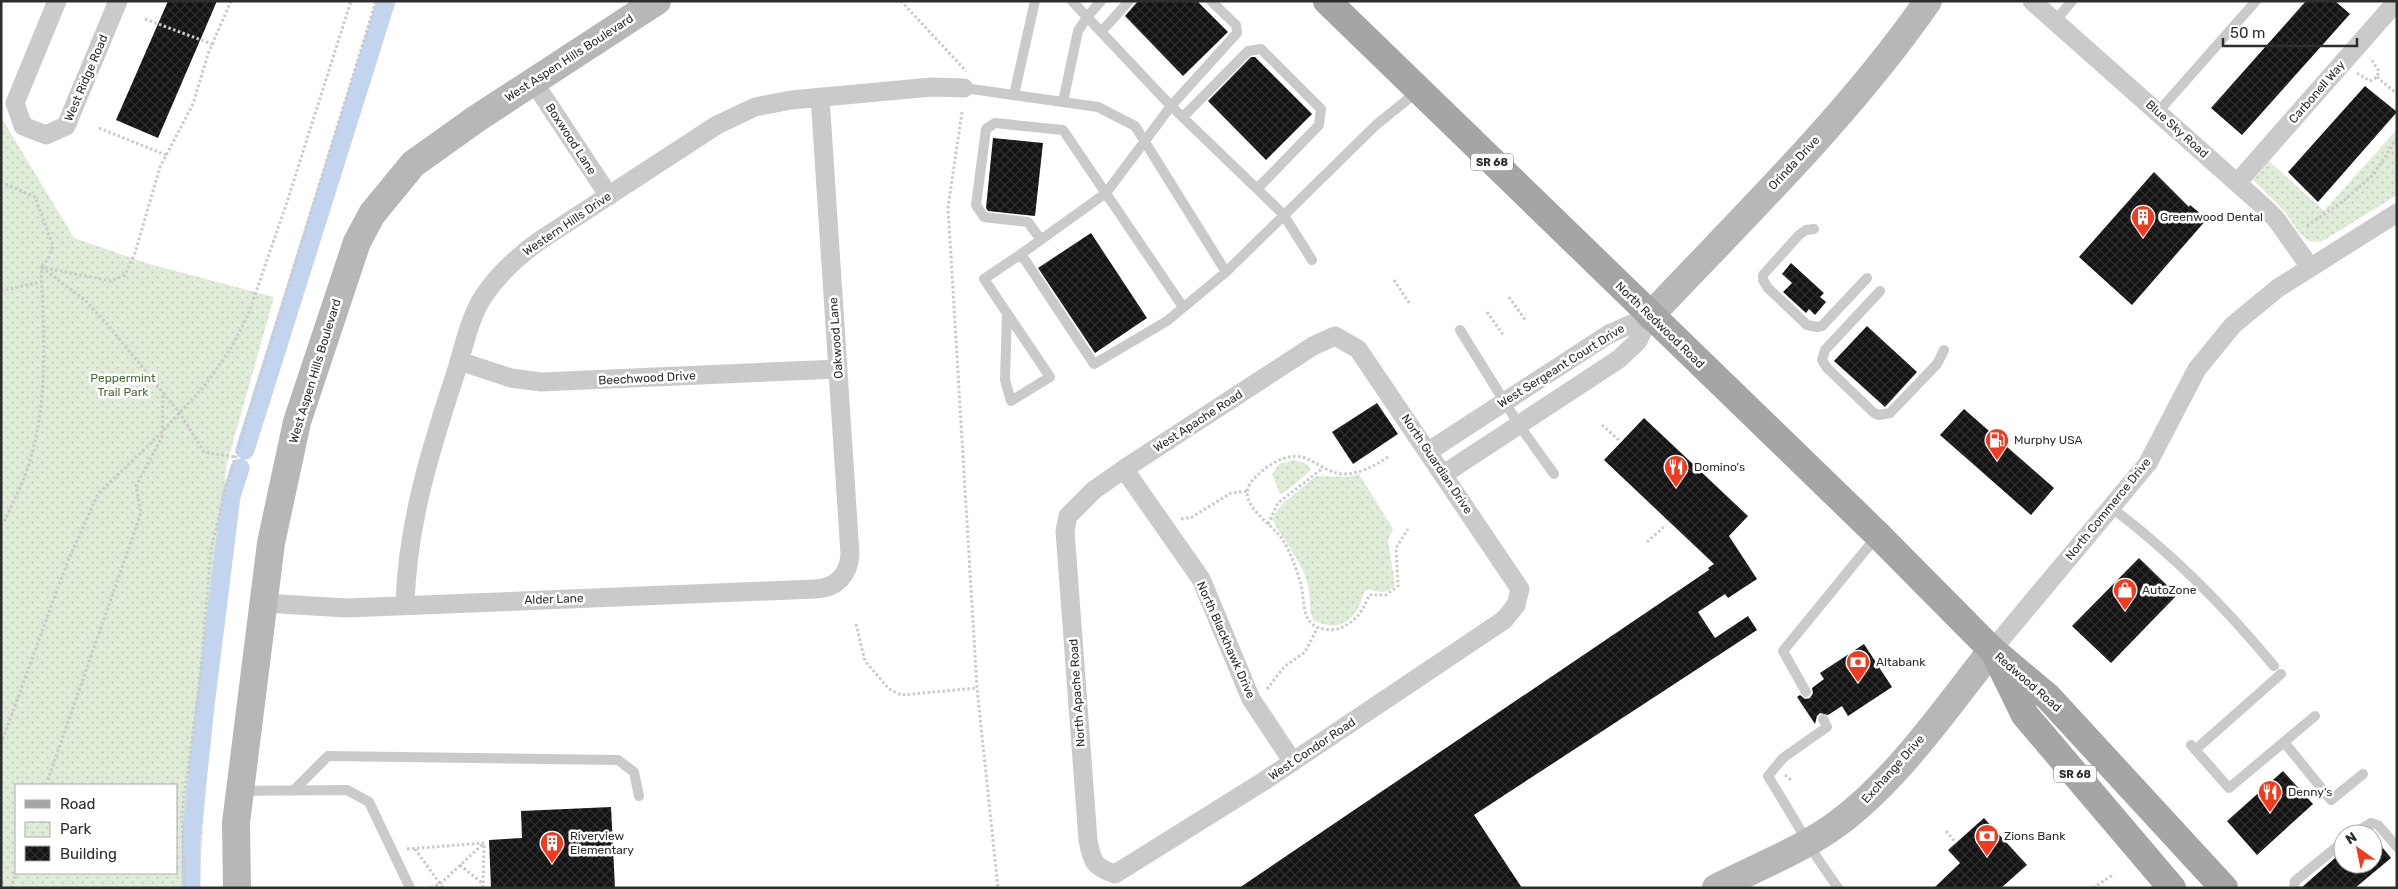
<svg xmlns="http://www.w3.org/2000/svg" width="2398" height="889" font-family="Rubik,sans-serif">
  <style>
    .park { fill: url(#park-dots); fill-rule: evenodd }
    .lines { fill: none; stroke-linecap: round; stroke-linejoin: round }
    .canal { stroke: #c2d4ee; stroke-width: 19 }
    .building { fill: url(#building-cross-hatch) }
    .path { stroke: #cacaca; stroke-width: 3; stroke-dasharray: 2.5 2.5; stroke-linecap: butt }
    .lane { stroke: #cacaca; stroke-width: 10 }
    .street { stroke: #cacaca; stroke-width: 19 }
    .secondary { stroke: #b7b7b7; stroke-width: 28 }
    .primary { stroke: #a5a5a5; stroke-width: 28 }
    .labels { text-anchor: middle; stroke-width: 5; stroke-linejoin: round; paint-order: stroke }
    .shield { fill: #fff; stroke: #6c6c6c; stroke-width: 1 }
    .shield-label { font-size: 11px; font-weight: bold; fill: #2d2d2d }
    .street-label { font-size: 12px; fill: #2d2d2d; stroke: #fff }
    .poi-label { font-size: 12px; fill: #2d2d2d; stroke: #fff; text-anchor: start }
    .park-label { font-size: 12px; fill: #446c37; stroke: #fff }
  </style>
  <defs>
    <pattern id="park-dots" width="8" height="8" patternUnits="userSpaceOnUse" patternTransform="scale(1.25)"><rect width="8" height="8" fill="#dfecd8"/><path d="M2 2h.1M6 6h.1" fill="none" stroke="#c0cbba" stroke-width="1.8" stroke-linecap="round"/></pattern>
    <pattern id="building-cross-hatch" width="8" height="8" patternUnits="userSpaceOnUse" patternTransform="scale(1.25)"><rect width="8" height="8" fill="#141414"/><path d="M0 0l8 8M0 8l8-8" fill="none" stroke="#2e2e2e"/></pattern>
  </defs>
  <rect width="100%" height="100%" fill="#fff"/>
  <path class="park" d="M1 117 74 238 149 264 274 297 226 467 199 888H1ZM16 785H176V873H16Z
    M2397 129V195L2321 242 2309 241 2300 234 2285 212 2253 180 2269 161 2324 211Z
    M1294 460 1307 464 1311 470 1289 489 1280 494 1272 474 1279 464Z
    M1359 474 1393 529 1388 540 1395 585C1387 594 1380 593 1369 589L1364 592C1358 619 1340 634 1313 620 1308 608 1311 594 1307 582 1300 558 1283 540 1272 519L1281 505 1316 476 1348 477Z"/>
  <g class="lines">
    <path class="canal" d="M245 450 386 1
      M191 888V840L205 706 231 496 240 468"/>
  </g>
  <path class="building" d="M168 1H217L158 138 116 120Z
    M1138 1H1197L1228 32 1183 76 1125 16Z
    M2306 1H2335L2350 14 2242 135 2211 108Z
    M1251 57H1255L1312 114 1266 160 1208 101Z
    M2365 86 2397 112 2318 202 2288 172Z
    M993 138 1043 143 1035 216 988 211 986 208Z
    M2154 172 2189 207 2190 205 2207 219 2132 305 2079 257Z
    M1091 233 1147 318 1095 353 1038 268Z
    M1791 263 1824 293 1820 297 1826 302 1815 315 1809 309 1806 313 1783 292 1792 283 1782 274Z
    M1867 326 1917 372 1885 407 1834 361Z
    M1377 403 1398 434 1353 464 1332 432Z
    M1964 409 2054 488 2031 515 1940 435Z
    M1644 418 1748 516 1729 536 1757 579 1728 598 1725 594 1698 612 1715 638 1748 616 1757 630 1474 815 1522 888H1239L1709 570 1708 568 1714 564 1604 460Z
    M2139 558 2177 595 2111 663 2072 626Z
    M1864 644 1892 687 1848 716 1842 706 1828 715 1820 713 1817 716 1815 724 1797 697 1800 695 1805 699 1810 698 1813 693 1812 688 1824 679 1820 673Z
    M2283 771 2313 804 2257 855 2227 821Z
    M611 807 615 888H491L489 840 522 838 521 811Z
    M1984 818 2027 865 2001 888H1934L1960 863 1948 850Z
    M2373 836 2391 858 2355 888H2301L2343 851V864H2373Z"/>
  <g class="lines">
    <path class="path" d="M901 1 966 71
      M145 19 212 44
      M2357 73 2370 81 2377 77 2379 71 2370 58
      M2377 77 2397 94
      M962 112 948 207 977 688 998 888
      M99 128 166 155
      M1 182 35 197 53 246 48 259 41 267 86 301 107 324 179 412 204 452 235 457
      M2307 226 2342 202 2374 174 2397 138
      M1394 280 1410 304
      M1 291 41 282
      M1509 297 1526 321
      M1487 312 1504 336
      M1602 425 1621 442
      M1388 457C1374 466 1360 474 1343 474 1328 473 1318 463 1305 458 1287 451 1264 467 1252 481 1234 503 1272 523 1282 539 1291 553 1296 568 1301 584 1304 596 1302 615 1312 624 1318 630 1333 631 1341 628 1357 620 1363 611 1369 595H1386L1398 586 1396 548 1408 529
      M1181 519 1192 517 1231 493 1248 491
      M1268 524 1278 503 1323 468
      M1 525 5 520C13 502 23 483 29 464 49 400 44 334 41 267L111 281 125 275 135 253 160 167 193 104 208 54 231 1
      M1647 542 1666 525
      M856 624 865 661 889 689 901 695 977 688
      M1267 689 1284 667 1305 652 1318 627
      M1 744 67 563 98 494 162 432 206 384 231 348 248 315 286 205 351 1
      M1785 775 1791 780
      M46 785 141 513 136 486 162 437 163 395
      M1946 831 1956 843
      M407 849 484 843
      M415 849 443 888
      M460 865 482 883
      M11 888 16 872
      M184 888 182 813 200 680 211 549 227 484 376 1
      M431 888 440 884 484 843
      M483 888 484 844
      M2093 888 2114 874"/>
    <path class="lane" d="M1072 1 1171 106 1237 33 1236 25 1211 1
      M2055 21 2072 1
      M1101 32 1129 1
      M964 88 1098 107 1135 126 1226 272 1376 125 1418 91
      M1014 95 1035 1
      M1063 102 1078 31 1087 17 1101 1
      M2158 112 2256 1
      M1183 117 1248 51 1261 49 1321 109 1319 125 1257 189
      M1814 229 1806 230 1799 235 1763 275V280L1768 288 1807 325 1817 327 1822 326 1867 278
      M1041 240 1028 222 984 217 976 205 986 129 995 123 1063 130 1183 307
      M1226 272 1167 321 1094 364 1021 254 1106 193 1171 106 1283 214 1312 260
      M1880 291 1825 350 1822 360 1827 368 1874 413 1879 415 1890 413 1937 364 1944 350
      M1007 313 1005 380 1011 401 1050 377 984 279 1021 254
      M1460 330 1519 425 1554 474
      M2112 508C2174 555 2224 606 2274 666
      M1806 692 1783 651 1877 536
      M1823 719 1827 727 1783 758 1768 776 1818 859 1838 888
      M2284 742 2331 800 2363 774
      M2191 745 2229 788 2315 716
      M2195 750 2281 674
      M240 791 347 790 369 802 410 888
      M293 791 328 756 618 760 634 772 639 796
      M2353 834 2371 823 2378 825 2397 847
      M2294 888 2295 881 2343 842"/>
    <path class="street" d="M57 1 15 103 23 126 46 135 66 126 118 1
      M2032 1 2263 206 2276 219 2310 267
      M533 81 609 196
      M2237 183 2397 1
      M1335 336 1358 349 1520 589 1516 605 1504 620 1264 781 1115 874C1094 867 1092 862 1088 840L1065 531 1068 516 1094 490 1124 469 1313 346Z
      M459 361 511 378 541 382 838 369
      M1429 451 1609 334 1650 316
      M1124 469 1201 579 1251 699 1293 762
      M1444 474 1619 359 1638 341 1650 316
      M263 603 347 608 816 589C837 588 849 574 850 554L820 97
      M405 605C407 524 431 448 456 372 464 347 469 319 483 297 498 274 517 257 539 241L717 125 755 107 791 100 932 87 964 88
      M1992 650 2148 463 2197 369 2233 325 2278 288 2397 213"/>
    <path class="secondary" d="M1650 316C1745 215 1849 115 1928 1
      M237 888 236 823 271 543 297 422 357 242 372 214 413 164 476 119 657 1
      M1716 888C1757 867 1800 851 1837 824 1897 780 1946 708 1992 650"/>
    <path class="primary" d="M1327 1 1878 535 1992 650 2048 697 2224 888
      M1998 660 2025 715 2172 888"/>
  </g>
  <defs>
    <g id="building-pin" transform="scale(1.25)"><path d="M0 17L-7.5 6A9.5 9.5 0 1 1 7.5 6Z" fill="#f43a1e" stroke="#fff"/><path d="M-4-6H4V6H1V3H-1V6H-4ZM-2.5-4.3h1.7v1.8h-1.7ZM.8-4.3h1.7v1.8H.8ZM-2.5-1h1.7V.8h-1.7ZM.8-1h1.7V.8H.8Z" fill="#fff"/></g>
    <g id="fuel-pin" transform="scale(1.25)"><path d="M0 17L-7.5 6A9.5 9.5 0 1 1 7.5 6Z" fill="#f43a1e" stroke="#fff"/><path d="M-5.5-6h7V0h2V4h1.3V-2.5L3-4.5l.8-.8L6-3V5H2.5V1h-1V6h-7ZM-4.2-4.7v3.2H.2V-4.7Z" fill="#fff"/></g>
    <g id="restaurant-pin" transform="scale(1.25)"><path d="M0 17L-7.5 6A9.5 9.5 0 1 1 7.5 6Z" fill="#f43a1e" stroke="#fff"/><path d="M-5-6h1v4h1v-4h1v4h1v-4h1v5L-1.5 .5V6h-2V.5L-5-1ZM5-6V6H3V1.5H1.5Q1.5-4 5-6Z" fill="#fff"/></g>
    <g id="shop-pin" transform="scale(1.25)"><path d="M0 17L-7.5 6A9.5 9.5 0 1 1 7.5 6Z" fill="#f43a1e" stroke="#fff"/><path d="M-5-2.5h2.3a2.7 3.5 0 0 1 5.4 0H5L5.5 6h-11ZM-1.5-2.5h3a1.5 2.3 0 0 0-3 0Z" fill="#fff"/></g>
    <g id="bank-pin" transform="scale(1.25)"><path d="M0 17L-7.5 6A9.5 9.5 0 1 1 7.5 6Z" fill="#f43a1e" stroke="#fff"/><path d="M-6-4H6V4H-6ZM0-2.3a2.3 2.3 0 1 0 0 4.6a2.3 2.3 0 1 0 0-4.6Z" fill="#fff"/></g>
  </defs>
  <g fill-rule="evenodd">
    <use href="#building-pin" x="2143" y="217"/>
    <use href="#fuel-pin" x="1997" y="440"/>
    <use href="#restaurant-pin" x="1676" y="467"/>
    <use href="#shop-pin" x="2125" y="590"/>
    <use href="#bank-pin" x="1858" y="662"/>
    <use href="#restaurant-pin" x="2270" y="792"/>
    <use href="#bank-pin" x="1987" y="836"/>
    <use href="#building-pin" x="552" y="843"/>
  </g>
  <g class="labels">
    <g class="shield">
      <rect x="1471" y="153.5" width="42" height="17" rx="4"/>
      <rect x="2054" y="765.5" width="42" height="17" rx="4"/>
    </g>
    <g class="shield-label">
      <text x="1492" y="166">SR 68</text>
      <text x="2075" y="778">SR 68</text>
    </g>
    <g class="street-label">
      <text transform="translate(569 58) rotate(-33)" y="4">West Aspen Hills Boulevard</text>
      <text transform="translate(86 78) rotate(-67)" y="4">West Ridge Road</text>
      <text transform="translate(2317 92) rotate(-49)" y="4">Carbonell Way</text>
      <text transform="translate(2177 129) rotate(42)" y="4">Blue Sky Road</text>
      <text transform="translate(571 139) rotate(57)" y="4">Boxwood Lane</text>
      <text transform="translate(1794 163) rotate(-47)" y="4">Orinda Drive</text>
      <text transform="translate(567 224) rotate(-34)" y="4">Western Hills Drive</text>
      <text transform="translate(1660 325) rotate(44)" y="4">North Redwood Road</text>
      <text transform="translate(836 338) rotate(-94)" y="4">Oakwood Lane</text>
      <text transform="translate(1561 366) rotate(-32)" y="4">West Sergeant Court Drive</text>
      <text transform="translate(315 371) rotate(-73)" y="4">West Aspen Hills Boulevard</text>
      <text transform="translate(647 378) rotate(-3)" y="4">Beechwood Drive</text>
      <text transform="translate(1198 421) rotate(-33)" y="4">West Apache Road</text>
      <text transform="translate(1437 464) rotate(56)" y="4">North Guardian Drive</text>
      <text transform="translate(2108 509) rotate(-51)" y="4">North Commerce Drive</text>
      <text transform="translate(554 599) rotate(-2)" y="4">Alder Lane</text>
      <text transform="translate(1226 640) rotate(66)" y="4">North Blackhawk Drive</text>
      <text transform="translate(2028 682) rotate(41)" y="4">Redwood Road</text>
      <text transform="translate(1077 693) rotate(-94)" y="4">North Apache Road</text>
      <text transform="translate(1312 749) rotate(-34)" y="4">West Condor Road</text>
      <text transform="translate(1893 769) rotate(-48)" y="4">Exchange Drive</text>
    </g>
    <g class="poi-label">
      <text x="2160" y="221">Greenwood Dental</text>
      <text x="2014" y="444">Murphy USA</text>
      <text x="1694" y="471">Domino's</text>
      <text x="2142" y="594">AutoZone</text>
      <text x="1876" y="666">Altabank</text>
      <text x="2288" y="796">Denny's</text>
      <text x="570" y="840">Riverview<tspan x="570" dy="14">Elementary</tspan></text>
      <text x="2004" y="840">Zions Bank</text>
    </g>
    <g class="park-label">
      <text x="123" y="382">Peppermint<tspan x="123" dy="14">Trail Park</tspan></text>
    </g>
  </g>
  <rect width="2398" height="889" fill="none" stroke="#2d2d2d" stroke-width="5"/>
  <rect x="15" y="784" width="162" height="90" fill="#ffffff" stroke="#ababab"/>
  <rect x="25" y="800" width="25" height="8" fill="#a5a5a5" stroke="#ababab"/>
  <text x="60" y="809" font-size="15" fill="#2d2d2d">Road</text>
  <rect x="25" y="822" width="25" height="15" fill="url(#park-dots)" stroke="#ababab"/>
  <text x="60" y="834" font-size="15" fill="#2d2d2d">Park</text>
  <rect x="25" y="846" width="25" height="15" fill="url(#building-cross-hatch)" stroke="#ababab"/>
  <text x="60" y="859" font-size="15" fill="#2d2d2d">Building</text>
  <g transform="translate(2358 849) rotate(327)"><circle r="24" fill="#ffffff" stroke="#ababab"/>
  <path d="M0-4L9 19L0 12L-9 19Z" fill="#f43a1e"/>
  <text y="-8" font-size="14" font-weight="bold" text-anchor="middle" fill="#2d2d2d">N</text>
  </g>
  <path d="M2223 38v8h134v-8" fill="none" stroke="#2d2d2d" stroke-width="2.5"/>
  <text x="2230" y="38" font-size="15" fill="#2d2d2d" stroke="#ffffff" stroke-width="4" paint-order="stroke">50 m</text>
</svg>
